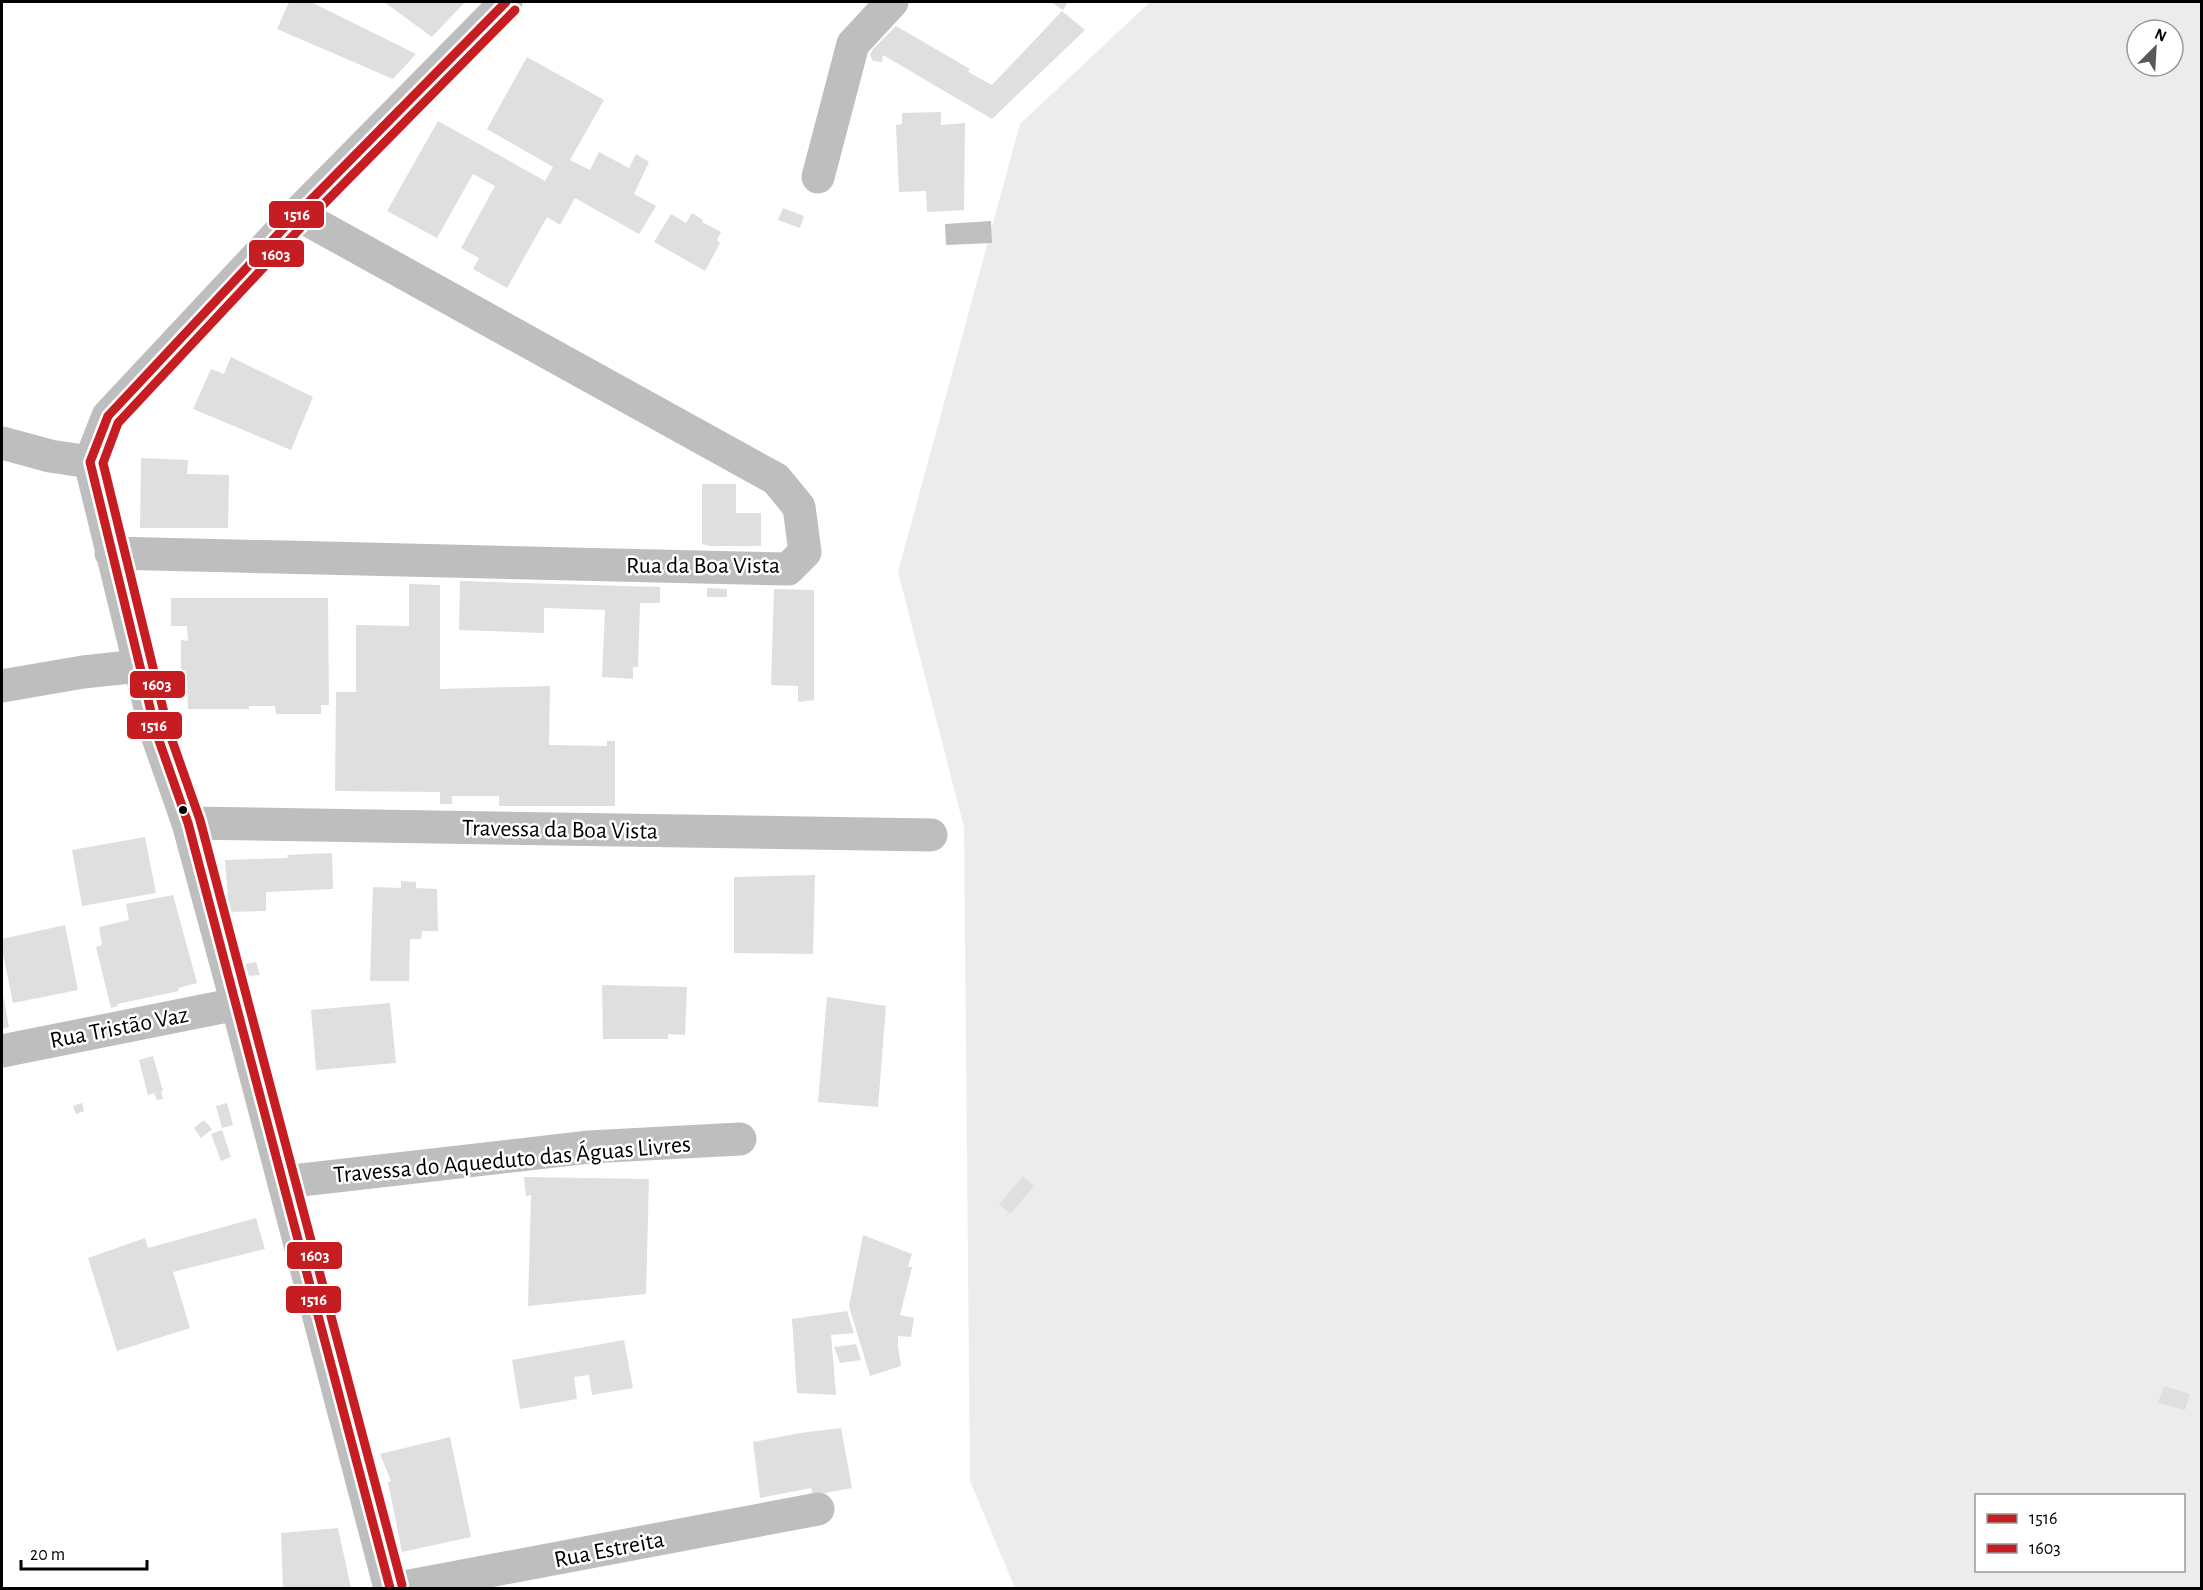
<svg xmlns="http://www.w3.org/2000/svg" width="2203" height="1590" font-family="'Alegreya Sans',sans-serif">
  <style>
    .green { fill: #ececec; fill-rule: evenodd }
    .water { fill: #bfbfbf }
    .building { fill: #dfdfdf }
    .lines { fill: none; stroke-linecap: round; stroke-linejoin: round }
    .minor { stroke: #bebebe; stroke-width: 33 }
    .bus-1-casing { stroke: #fff; stroke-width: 14 }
    .bus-2-casing { stroke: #fff; stroke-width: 14 }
    .bus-1 { stroke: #c61d23; stroke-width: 9 }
    .bus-2 { stroke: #c61d23; stroke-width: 9 }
    .bus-dot { fill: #000; stroke: #fff; stroke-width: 2 }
    .labels { text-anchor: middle; stroke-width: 5; stroke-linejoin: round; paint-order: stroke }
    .street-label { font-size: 24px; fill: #000; stroke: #fff }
    .line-badge { stroke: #fff; stroke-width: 2 }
    .badge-label { font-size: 16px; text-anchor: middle; font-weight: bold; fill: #fff }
  </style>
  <rect width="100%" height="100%" fill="#fff"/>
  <path class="green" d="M1150 2H2201V1588H1015L970 1481 964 827 898 572 1020 124ZM2137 30H2173V66H2137ZM1976 1496H2184V1570H1976Z"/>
  <path class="water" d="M991 221 992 243 946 245 945 224Z"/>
  <path class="building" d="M289 2H311L416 54 393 79 277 29Z
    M384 2H465L432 37Z
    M1051 2H1068L1063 10Z
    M1062 11 1085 30 992 119 883 55 882 62 873 61 870 55 873 49 896 26 970 69 968 72 992 85Z
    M527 57 604 100 570 160 590 170 599 152 629 168 636 154 649 162 634 194 656 206 639 234 575 198 560 225 547 217 507 288 473 269 479 258 461 248 495 186 473 174 437 238 387 211 438 121 545 181 553 167 487 129Z
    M941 112V125L965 123 964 210 927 212 926 191 899 192 896 125 902 124V113Z
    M783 208 804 216 800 228 778 220Z
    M692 213 703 220 702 222 721 232 717 240 720 243 705 271 654 242 671 214 686 223Z
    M231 357 313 397 291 450 193 409 211 369 224 374Z
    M141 458 188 460 187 474 229 475 228 528H140Z
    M702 484H736V513H761V546H709L702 544Z
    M460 581 660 587V603H640L638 667H633V679L602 677 605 610 544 608V633L459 630Z
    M409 584 440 585V689L550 686 549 745 607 746V741H615V806H499V796H452V804H440V792L335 791 336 692H356V625L409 626Z
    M707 588 727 589V597H707Z
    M774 589 814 590V700L798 702V686L771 685Z
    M171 598H328L329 705H321V714H276L275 706H249V709H188L187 682H184V675H181V640L188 641 187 626H171Z
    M145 837 156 893 82 906 72 850Z
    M332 853 333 889 266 892V911L229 912 225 860 288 858 287 855Z
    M815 875 813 954 734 953V877Z
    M401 881 416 882V888L437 889 438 931H422L421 939H410L409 981H370L373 887 401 888Z
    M173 895 197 983 178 988 179 991 117 1004 118 1006 111 1008 96 947 102 945 99 927 129 920 126 904Z
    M65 925 78 990 13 1003 2 949V939Z
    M256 962 260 975 249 976 245 964Z
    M602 985 687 987 685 1035 668 1034V1039H603Z
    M3 994 9 1027 2 1029V994Z
    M827 997 886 1006 878 1107 818 1102Z
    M390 1003 396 1063 316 1070 311 1010Z
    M153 1056 163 1091H161L163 1099 157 1100 154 1093 148 1095 139 1060Z
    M82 1103 84 1111 76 1114 73 1106Z
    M227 1103 233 1125 222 1128 216 1106Z
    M204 1120 212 1129 201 1138 194 1128Z
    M222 1130 231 1157 221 1161 211 1134Z
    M1023 1176 1034 1186 1010 1214 999 1204Z
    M524 1177 649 1179 646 1294 528 1306 531 1195 526 1196Z
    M256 1218 265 1249 173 1272 190 1328 117 1351 88 1258 145 1238 148 1248Z
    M863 1235 912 1254 908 1267H912L900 1315 914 1318 911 1337 898 1336V1347L901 1366 870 1376 849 1306Z
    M847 1311 854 1333 831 1335 836 1395 797 1393 792 1319Z
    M624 1340 633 1388 592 1395 589 1375 574 1377 577 1399 520 1409 512 1360Z
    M856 1344 861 1360 840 1363 834 1347Z
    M2164 1386 2190 1394 2185 1410 2158 1403Z
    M841 1428 852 1488 813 1495 811 1488 760 1498 753 1442 800 1433Z
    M450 1437 471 1537 402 1552 388 1482 391 1481 380 1454Z
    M338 1528 351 1588H283L281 1533Z"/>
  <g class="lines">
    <path class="minor" d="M818 177 853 44 892 2
      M2 443 50 456 90 462
      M111 553 788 569 805 552 799 507 776 479 297 214
      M2 686 83 672 139 666
      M188 823 931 835
      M2 1051 237 1004
      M284 1182 589 1147 740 1139
      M390 1588 237 1004 188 823 156 732 90 462 108 416 297 214 506 2
      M399 1588 818 1509"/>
    <g class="bus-1-casing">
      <path id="bus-1" d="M390 1588 188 823 156 732 90 462 108 416 297 214 506 2"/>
    </g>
    <g class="bus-2-casing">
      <path id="bus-2" d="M402 1585 200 820 168 729 103 463 118 423 306 222 515 10"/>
    </g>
    <use href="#bus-1" class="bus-1"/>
    <use href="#bus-2" class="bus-2"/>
  </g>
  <circle class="bus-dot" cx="183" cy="810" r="5"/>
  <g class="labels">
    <g class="street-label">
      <text x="703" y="573">Rua da Boa Vista</text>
      <text transform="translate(560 829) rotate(1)" y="8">Travessa da Boa Vista</text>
      <text transform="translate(119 1027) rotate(-11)" y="8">Rua Tristão Vaz</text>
      <text transform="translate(512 1159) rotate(-5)" y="8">Travessa do Aqueduto das Águas Livres</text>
      <text transform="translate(609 1549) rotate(-11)" y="8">Rua Estreita</text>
    </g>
  </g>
  <g class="line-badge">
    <rect x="268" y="200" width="57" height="29" rx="6" fill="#c61d23"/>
    <rect x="248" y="239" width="57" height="29" rx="6" fill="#c61d23"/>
    <rect x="129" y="670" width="57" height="29" rx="6" fill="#c61d23"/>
    <rect x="126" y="711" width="57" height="29" rx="6" fill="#c61d23"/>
    <rect x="286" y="1241" width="57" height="29" rx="6" fill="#c61d23"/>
    <rect x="285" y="1285" width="57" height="29" rx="6" fill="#c61d23"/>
  </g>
  <g class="badge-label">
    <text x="297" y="220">1516</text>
    <text x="276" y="260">1603</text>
    <text x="157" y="690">1603</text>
    <text x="154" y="731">1516</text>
    <text x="315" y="1261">1603</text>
    <text x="314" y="1305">1516</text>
  </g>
  <rect width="2203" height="1590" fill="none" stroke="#000000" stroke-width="6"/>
  <rect x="1975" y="1494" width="210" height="78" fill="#ffffff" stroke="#999999" stroke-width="1.5"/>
  <rect x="1987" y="1514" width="30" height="9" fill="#c61d23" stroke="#999999" stroke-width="1.5"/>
  <text x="2029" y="1524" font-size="18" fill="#000000">1516</text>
  <rect x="1987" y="1544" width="30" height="9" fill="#c61d23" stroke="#999999" stroke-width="1.5"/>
  <text x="2029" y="1554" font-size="18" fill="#000000">1603</text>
  <g transform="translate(2155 48) rotate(24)"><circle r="28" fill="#ffffff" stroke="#999999" stroke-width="1.5"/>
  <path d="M0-4.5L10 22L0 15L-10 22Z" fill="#595959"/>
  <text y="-9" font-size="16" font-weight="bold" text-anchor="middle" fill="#000000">N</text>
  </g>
  <path d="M21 1560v9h126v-9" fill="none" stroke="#000000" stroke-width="3"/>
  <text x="30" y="1560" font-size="18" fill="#000000" stroke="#ffffff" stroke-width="4.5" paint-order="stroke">20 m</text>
</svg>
